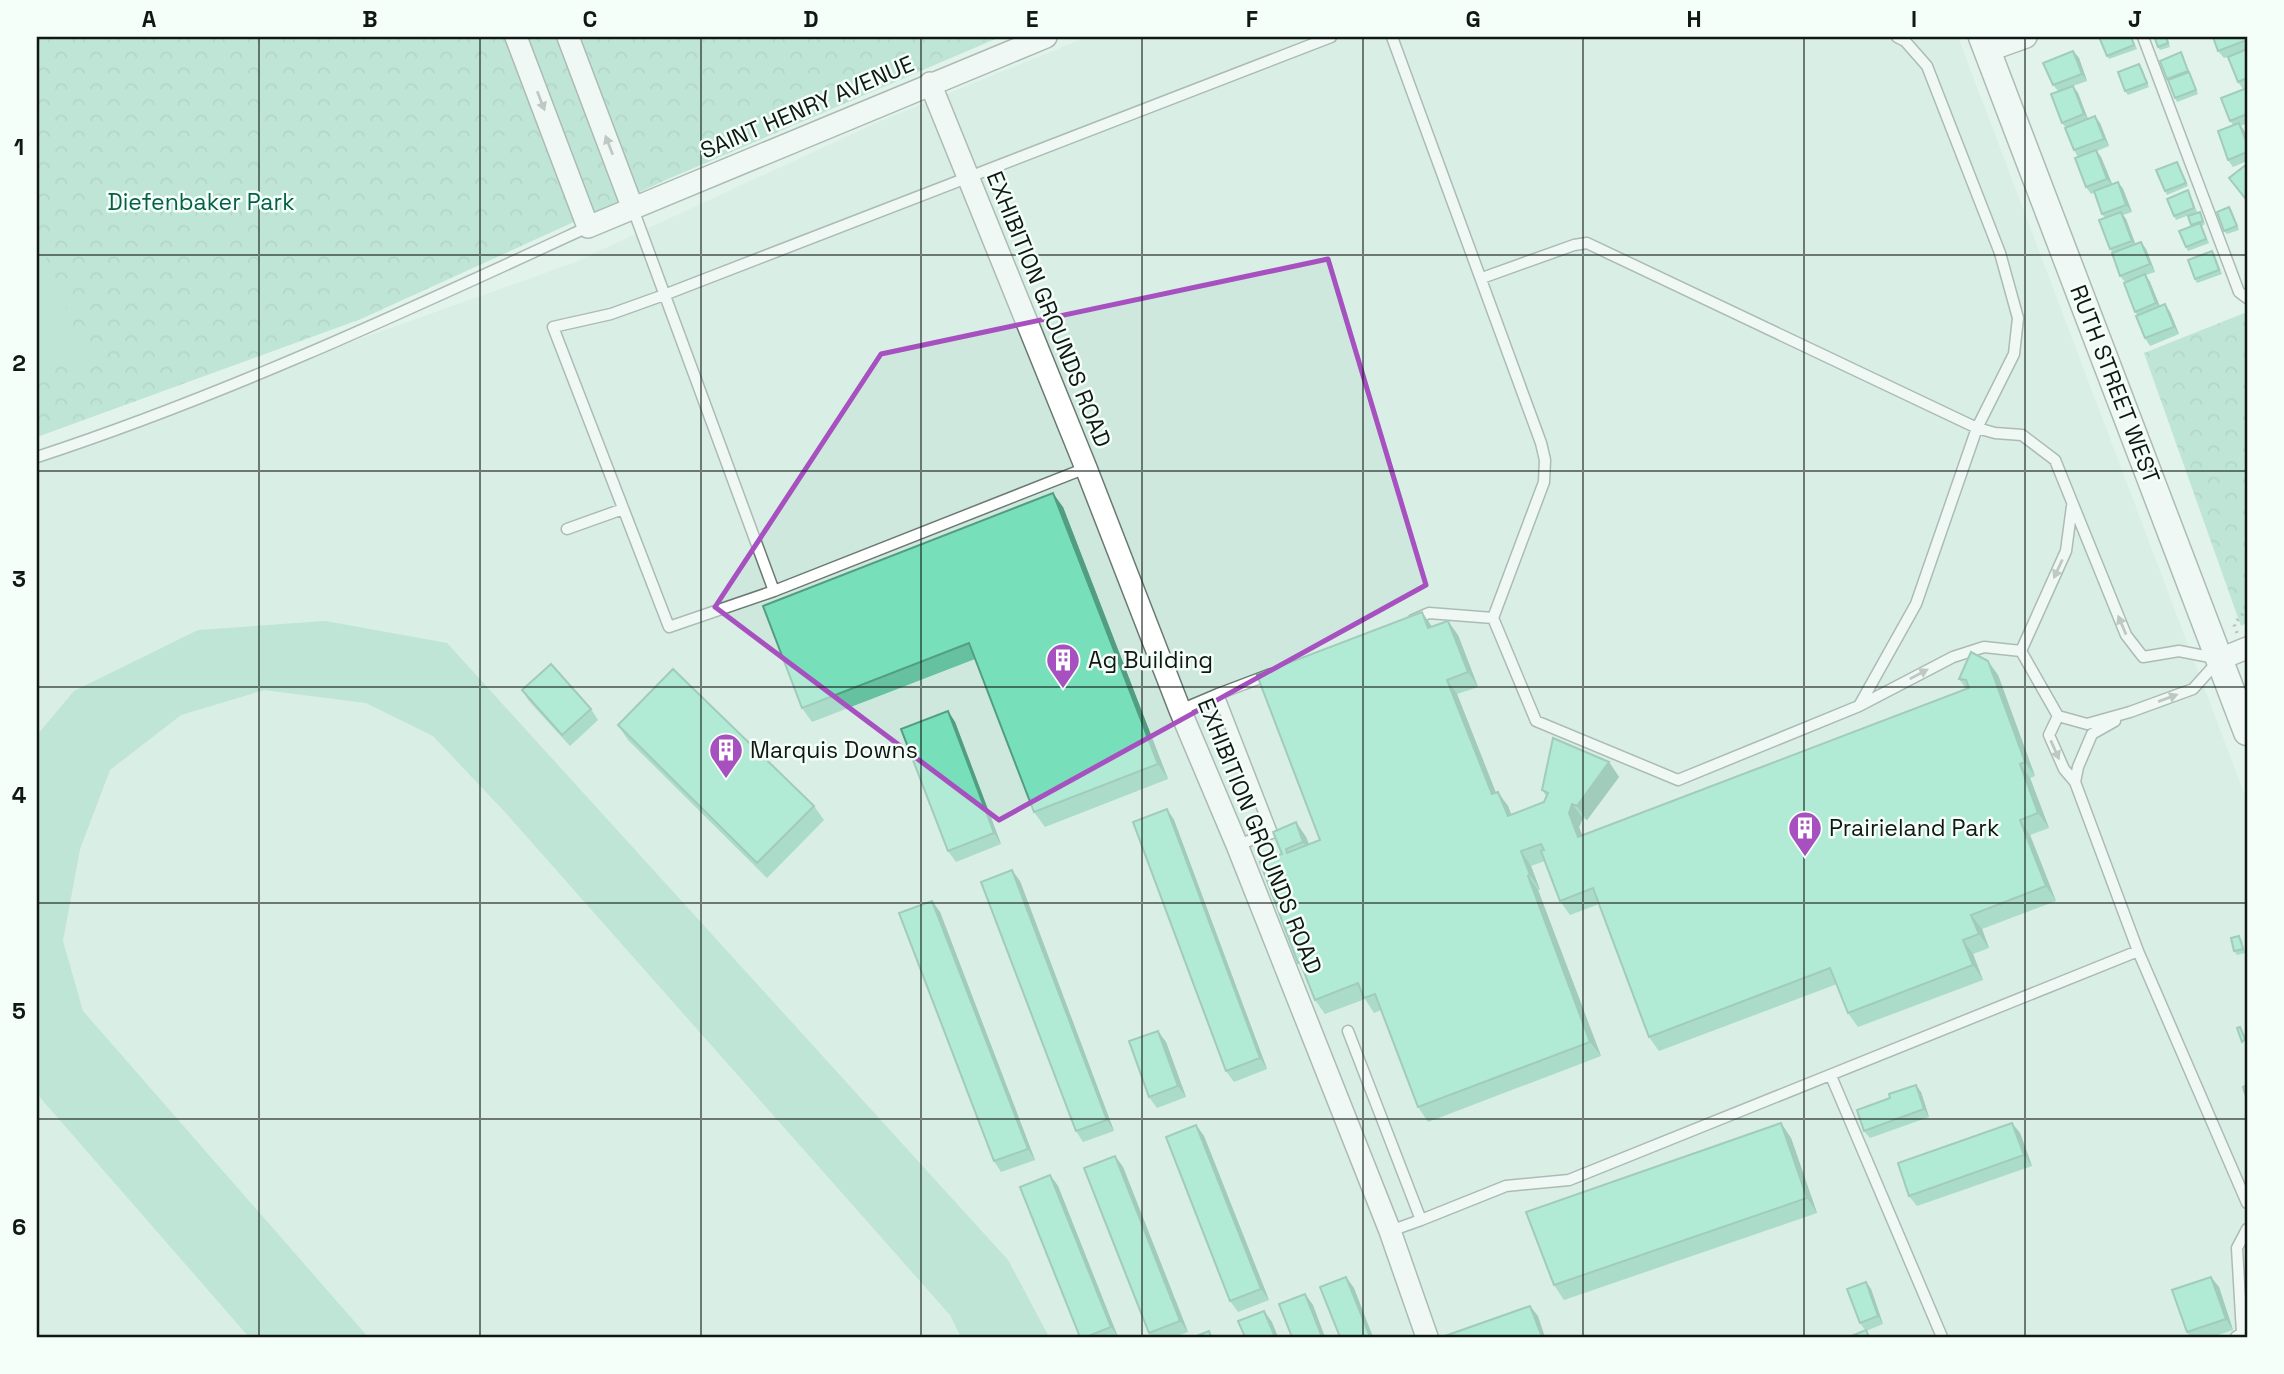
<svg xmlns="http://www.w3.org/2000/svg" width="2284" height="1374" font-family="'Space Grotesk',sans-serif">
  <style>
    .built { fill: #cee8dd }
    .park { fill: url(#park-crowns) }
    .pitch { fill: #93d4ba }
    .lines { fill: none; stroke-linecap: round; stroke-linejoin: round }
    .service-casing { stroke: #6a7a73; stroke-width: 13 }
    .minor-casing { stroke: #6a7a73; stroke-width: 24 }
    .tertiary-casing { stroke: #6a7a73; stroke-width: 29 }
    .path { stroke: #84918c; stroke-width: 3.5; stroke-dasharray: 2 5; stroke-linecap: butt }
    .service { stroke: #fff; stroke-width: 10 }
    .minor { stroke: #fff; stroke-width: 21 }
    .tertiary { stroke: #fff; stroke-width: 26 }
    .wall { fill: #66c1a0 }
    .shaded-wall { fill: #539d82 }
    .building { fill: #77e0ba; stroke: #539d82; stroke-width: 2 }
    .oneway { fill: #949796 }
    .marked { fill: none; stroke: #a651bf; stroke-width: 5; stroke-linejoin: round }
    .grid { fill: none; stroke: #111715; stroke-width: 2; stroke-opacity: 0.55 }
    .labels { text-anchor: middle; stroke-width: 5; stroke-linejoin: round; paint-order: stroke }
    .street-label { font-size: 23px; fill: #111715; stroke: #f4fffa }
    .park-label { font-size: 23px; fill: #055f47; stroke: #f4fffa }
    .poi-label { font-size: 23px; fill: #111715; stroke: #f4fffa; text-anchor: start }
    .neatline { fill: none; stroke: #111715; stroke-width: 2.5 }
    .grid-label { font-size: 23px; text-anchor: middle; font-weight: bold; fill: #111715 }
  </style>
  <defs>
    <pattern id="park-crowns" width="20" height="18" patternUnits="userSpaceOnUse" patternTransform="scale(1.75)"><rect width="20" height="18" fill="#93d4ba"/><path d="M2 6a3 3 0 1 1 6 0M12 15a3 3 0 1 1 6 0" fill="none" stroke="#7eb59f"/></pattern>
  </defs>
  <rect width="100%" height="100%" fill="#e1f3eb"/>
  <path class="built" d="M1087 37H1958L2247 801V1337H37V454L573 263 876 123Z"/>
  <path class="park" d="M37 37H1000L668 179 361 319 37 437Z
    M2247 312V623L2241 626 2144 353Z"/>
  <path class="pitch" d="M37 234 86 357 37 373Z
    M325 621 447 643 1008 1260 1049 1337H961L950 1315 504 811 433 736 366 703 264 690 181 715 110 770 80 849 63 941 83 1011 368 1337H249L37 1094V735L74 691 198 630Z"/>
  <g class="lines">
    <g class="service-casing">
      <path id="service" d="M1392 37 1541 443 1545 460 1544 482 1493 618 1536 721 1678 780 1859 706 1953 657 1984 647 2021 651
        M1897 37 1905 41 1927 66 2000 253 2018 318 2014 354 1977 428 1995 433 2022 435 2055 460 2126 635 2143 657 2179 651 2215 658
        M2143 37 2239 292 2247 298
        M633 209 774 591
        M1482 278 1574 245 1587 243 1977 428 1916 604 1859 706
        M37 457C226 395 408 310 588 227
        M1086 468 774 591 669 627 553 327 611 314 664 295 1331 37
        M567 529 623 509
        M1413 620 1429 613 1493 618
        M2021 651 2058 716 2087 724 2130 712 2193 689 2219 660
        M2021 651 2066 551 2072 506
        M1180 710 1218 694
        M2058 716 2049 735 2064 769 2075 782 2138 951 2247 1203
        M2075 782 2078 767 2092 734 2115 721
        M1237 845 1272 833 1218 694 1271 674
        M1348 1031 1421 1220 1506 1186 1569 1180 2138 951
        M1831 1076 1942 1337
        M1390 1231 1421 1220
        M2236 1337 2242 1333 2237 1248 2247 1229"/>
    </g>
    <g class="minor-casing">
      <path id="minor" d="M516 37 588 227 1046 37
        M568 37 633 209
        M1987 51 2026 37
        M930 83 1086 468 1180 710 1237 845 1390 1231 1427 1337
        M2220 659 2247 648"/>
    </g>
    <g class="tertiary-casing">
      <path id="tertiary" d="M1982 37 2247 732"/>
    </g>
    <path class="path" d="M2237 633 2234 624 2247 609"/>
    <use href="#service" class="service"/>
    <use href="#minor" class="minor"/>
    <use href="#tertiary" class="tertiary"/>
  </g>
  <path class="wall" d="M2099 37H2132L2137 49 2109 59Z
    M2247 37V88L2243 89 2238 82 2228 57 2224 58 2218 51Z
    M2168 40 2170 47 2160 50 2158 47Z
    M2073 51 2079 58 2087 81 2073 86 2078 93 2088 119 2100 123 2109 146 2097 151 2101 157 2112 184 2118 182 2123 189 2132 212 2123 215 2126 219 2135 244 2146 249 2155 272 2146 275 2150 282 2160 306 2170 312 2179 334 2150 346 2145 338 2125 282 2120 276 2113 253 2110 249 2105 218 2102 214 2094 193 2091 194 2086 187 2078 157 2074 150 2066 128 2062 123 2058 91 2053 85Z
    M2181 52 2183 56 2198 94 2177 102 2167 79Z
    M2142 68 2149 87 2128 95 2125 91Z
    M2247 88V123L2241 126 2247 138V161L2233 167 2228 160 2233 125 2230 121Z
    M2177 162 2188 186 2167 195 2165 191Z
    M2190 194 2197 212 2176 220 2174 216Z
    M2229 207 2232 211 2239 230 2227 234 2224 231Z
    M2200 212 2205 224 2202 226 2209 243 2188 251 2186 247 2192 226 2191 225Z
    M2212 251 2215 255 2222 274 2197 283 2195 279Z
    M1063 507 1168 779 1045 827 1034 812 975 659 812 722 802 708Z
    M1422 612 1432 627 1458 635 1478 687 1457 694 1496 793 1508 806 1511 815 1544 802 1547 797 1542 790 1609 762 1619 777 1587 820 1583 818 1579 827 1582 835 1966 689 1959 679 1998 675 2035 776 2030 778 2049 828 2030 835 2056 901 1982 929 1989 948 1973 954 1983 980 1858 1027 1848 1013 1837 984 1659 1051 1649 1037 1599 904 1570 915 1560 901 1545 861 1531 866 1540 890H1538L1601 1056 1428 1122 1418 1107 1381 1010 1374 1013 1365 999 1325 1014 1315 1000 1303 969 1298 963 1282 854 1296 822 1306 837 1309 844 1320 840Z
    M522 690 591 709 598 720 570 746 529 701Z
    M948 711 955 722 1001 844 956 862 948 851Z
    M618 725 814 806 824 820 767 878 628 740Z
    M1167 809 1174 820 1267 1069 1234 1082 1226 1071Z
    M1020 881 1114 1131 1083 1142 1076 1131Z
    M932 901 940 912 1035 1160 1001 1172 994 1161Z
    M2242 939 2245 953 2237 955 2234 951Z
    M1166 1042 1186 1097 1157 1108 1149 1097Z
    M1921 1092 1929 1117 1870 1138 1864 1131 1890 1098Z
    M1781 1123 1791 1138 1817 1213 1564 1300 1554 1285Z
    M1196 1125 1204 1136 1269 1300 1238 1312 1230 1301Z
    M2020 1133 2032 1166 1917 1206 1909 1196Z
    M1115 1156 1123 1167 1188 1332 1174 1337H1152L1149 1333Z
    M1050 1175 1058 1186 1118 1337H1080Z
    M1866 1282 1871 1289 1883 1324 1866 1331 1871 1337H1849L1866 1331 1860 1323Z
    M2219 1287 2233 1330 2212 1337H2190L2187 1332Z"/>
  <path class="shaded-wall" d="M2073 51 2079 58 2087 81 2082 74Z
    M2073 86 2078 93 2089 122 2084 114Z
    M2095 116 2100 123 2109 146 2104 139Z
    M2239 123 2244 130 2247 138V144Z
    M2096 150 2101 157 2113 186 2107 179Z
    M2118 182 2123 189 2132 212 2126 205Z
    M2121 212 2126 219 2137 248 2132 241Z
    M2141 242 2146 249 2155 272 2150 264Z
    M2145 274 2150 282 2161 310 2156 303Z
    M2165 304 2170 312 2179 334 2174 327Z
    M1053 493 1063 507 1168 779 1158 764Z
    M1422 612 1432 627 1428 628Z
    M1448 621 1458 635 1478 687 1468 672Z
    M1988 661 1998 675 2035 776 2025 762Z
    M1447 680 1457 694 1502 808 1492 794Z
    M948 711 955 722 1001 844 994 833Z
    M1609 762 1619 777 1587 820 1577 806Z
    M2020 764 2030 778 2049 828 2038 813Z
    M1498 792 1508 806 1518 831 1508 816Z
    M1572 804 1583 818 1579 827 1588 851 1578 837 1569 813Z
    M1167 809 1174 820 1267 1069 1260 1058Z
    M2020 820 2030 835 2056 901 2046 886Z
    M1296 822 1306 837 1314 857 1303 842Z
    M1521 851 1531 866 1540 890 1530 875Z
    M1012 870 1020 881 1114 1131 1107 1120Z
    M1528 876 1538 890 1601 1056 1590 1042Z
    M932 901 940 912 1035 1160 1028 1149Z
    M1971 915 1982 929 1989 948 1979 934Z
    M1963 940 1973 954 1983 980 1973 965Z
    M1158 1031 1166 1042 1186 1097 1178 1086Z
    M1916 1085 1921 1092 1929 1117 1924 1109Z
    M1781 1123 1791 1138 1817 1213 1807 1198Z
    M2012 1123 2020 1133 2032 1166 2024 1155Z
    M1196 1125 1204 1136 1269 1300 1261 1289Z
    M1115 1156 1123 1167 1188 1332 1180 1321Z
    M1050 1175 1058 1186 1118 1337 1111 1327Z
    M1346 1277 1354 1288 1373 1337H1370Z
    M2211 1277 2219 1287 2233 1330 2226 1319Z
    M1866 1282 1871 1289 1883 1324 1878 1316Z
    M1305 1294 1313 1305 1325 1337H1322Z
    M1530 1306 1538 1316 1545 1337H1542Z
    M1264 1311 1272 1322 1278 1337H1275Z"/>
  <path class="building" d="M2099 37H2131L2134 45 2107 56Z
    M2163 37H2166L2168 43 2158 47 2155 39Z
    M2213 37H2246L2247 40 2218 51Z
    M2247 49V78L2238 82 2228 57Z
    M2073 51 2082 74 2053 85 2043 63Z
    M2181 52 2188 71 2167 79 2160 61Z
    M2139 64 2147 83 2125 91 2118 72Z
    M2189 72 2196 90 2175 98 2168 80Z
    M2073 86 2084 114 2062 123 2051 94Z
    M2247 88V114L2230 121 2221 98Z
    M2095 116 2104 139 2074 150 2065 128Z
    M2239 123 2247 144V152L2228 160 2218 131Z
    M2096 150 2107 179 2086 187 2075 158Z
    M2177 162 2186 183 2165 191 2156 170Z
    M2247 164V196L2245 198 2229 178Z
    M2118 182 2126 205 2102 214 2094 191Z
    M2188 190 2194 208 2174 216 2167 199Z
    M2229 207 2237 226 2224 231 2217 212Z
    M2121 212 2132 241 2110 249 2099 220Z
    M2200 212 2203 221 2191 225 2188 216Z
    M2200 223 2206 239 2186 247 2179 231Z
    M2141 242 2150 264 2120 276 2112 253Z
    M2212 251 2219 270 2195 279 2188 260Z
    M2145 274 2156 303 2135 312 2124 283Z
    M2165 304 2174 327 2145 338 2136 316Z
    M1053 493 1158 764 1034 812 969 643 802 708 763 606Z
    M1422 612 1428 628 1448 621 1468 672 1447 680 1492 794 1498 792 1508 816 1544 802 1548 793 1542 790 1553 738 1609 762 1577 806 1572 804 1569 813 1578 837 1969 688 1966 680 1959 679 1971 652 1988 661 2025 762 2020 764 2038 813 2020 820 2046 886 1971 915 1979 934 1963 940 1973 965 1848 1013 1830 968 1649 1037 1593 888 1560 901 1541 851 1544 850 1541 844 1521 851 1530 875 1528 876 1590 1042 1418 1107 1375 994 1364 998 1358 983 1315 1000 1300 962 1298 963 1260 862 1282 854 1273 832 1296 822 1303 842 1286 849 1287 853 1320 840 1257 675Z
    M551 664 591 709 562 735 522 690Z
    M673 669 814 806 757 863 618 725Z
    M948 711 994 833 948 851 901 729Z
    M1167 809 1260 1058 1226 1071 1133 822Z
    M1012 870 1107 1120 1076 1131 981 882Z
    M932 901 1028 1149 994 1161 899 913Z
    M2239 936 2243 949 2234 951 2231 938Z
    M2240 1027 2245 1039 2242 1042 2237 1028Z
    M1158 1031 1178 1086 1149 1097 1129 1041Z
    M1916 1085 1924 1109 1864 1131 1857 1110 1890 1098 1889 1094Z
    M2247 1085V1099L2243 1087Z
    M1781 1123 1807 1198 1554 1285 1526 1212Z
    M2012 1123 2024 1155 1909 1196 1898 1163Z
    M1196 1125 1261 1289 1230 1301 1166 1137Z
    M1115 1156 1180 1321 1149 1333 1084 1168Z
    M1050 1175 1111 1327 1086 1337H1080L1020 1187Z
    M1346 1277 1370 1337H1340L1320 1287Z
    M2211 1277 2226 1319 2187 1332 2172 1290Z
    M1866 1282 1878 1316 1860 1323 1847 1289Z
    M1305 1294 1322 1337H1292L1279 1304Z
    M1530 1306 1542 1337H1442Z
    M1264 1311 1275 1337H1245L1238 1321Z
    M1866 1330 1869 1337H1849Z
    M1209 1331 1211 1337H1194Z"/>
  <defs><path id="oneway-solid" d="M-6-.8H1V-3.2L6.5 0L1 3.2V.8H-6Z" transform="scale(1.75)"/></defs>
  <g class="oneway">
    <use href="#oneway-solid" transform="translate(541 101) rotate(69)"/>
    <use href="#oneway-solid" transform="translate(609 145) rotate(-111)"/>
    <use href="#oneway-solid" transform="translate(2058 569) rotate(115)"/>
    <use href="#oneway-solid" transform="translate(2122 625) rotate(-113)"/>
    <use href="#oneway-solid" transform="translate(1919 674) rotate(-28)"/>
    <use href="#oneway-solid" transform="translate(2168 698) rotate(-20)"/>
    <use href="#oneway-solid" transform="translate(2055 750) rotate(66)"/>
  </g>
  <path d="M0 0H2284V1374H0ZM1328 259 1426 585 999 820 715 607 881 354Z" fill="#e1f3eb" fill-opacity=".55" fill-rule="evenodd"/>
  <path class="marked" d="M1328 259 1426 585 999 820 715 607 881 354Z"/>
  <path class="grid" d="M259 37V1337M480 37V1337M701 37V1337M921 37V1337M1142 37V1337M1363 37V1337M1583 37V1337M1804 37V1337M2025 37V1337M37 255H2247M37 471H2247M37 687H2247M37 903H2247M37 1119H2247"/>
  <defs>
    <g id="building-pin" transform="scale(1.75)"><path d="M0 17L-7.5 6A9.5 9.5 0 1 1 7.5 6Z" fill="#a651bf" stroke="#f4fffa"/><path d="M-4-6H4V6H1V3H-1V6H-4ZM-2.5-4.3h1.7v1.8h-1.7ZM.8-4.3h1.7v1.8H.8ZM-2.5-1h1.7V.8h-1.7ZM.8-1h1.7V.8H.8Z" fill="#fff"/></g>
  </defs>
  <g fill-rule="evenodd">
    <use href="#building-pin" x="1063" y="660"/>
    <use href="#building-pin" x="726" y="750"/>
    <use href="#building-pin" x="1805" y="828"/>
  </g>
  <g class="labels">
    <g class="street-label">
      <text transform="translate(807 107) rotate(-23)" y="8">SAINT HENRY AVENUE</text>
      <text transform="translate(1049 309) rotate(68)" y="8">EXHIBITION GROUNDS ROAD</text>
      <text transform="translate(2115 384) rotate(69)" y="8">RUTH STREET WEST</text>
      <text transform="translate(1260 836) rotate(68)" y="8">EXHIBITION GROUNDS ROAD</text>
    </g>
    <g class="park-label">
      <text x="201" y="210">Diefenbaker Park</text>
    </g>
    <g class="poi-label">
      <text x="1088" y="668">Ag Building</text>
      <text x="750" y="758">Marquis Downs</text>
      <text x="1829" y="836">Prairieland Park</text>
    </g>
  </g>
  <rect width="2284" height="1374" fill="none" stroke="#f4fffa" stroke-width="77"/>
  <rect x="38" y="38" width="2208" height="1298" class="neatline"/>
  <g class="grid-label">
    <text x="149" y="27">A</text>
    <text x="370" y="27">B</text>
    <text x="590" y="27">C</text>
    <text x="811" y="27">D</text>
    <text x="1032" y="27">E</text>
    <text x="1252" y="27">F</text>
    <text x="1473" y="27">G</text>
    <text x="1694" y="27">H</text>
    <text x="1914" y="27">I</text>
    <text x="2135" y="27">J</text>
    <text x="19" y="155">1</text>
    <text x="19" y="371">2</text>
    <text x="19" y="587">3</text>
    <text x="19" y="803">4</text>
    <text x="19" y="1019">5</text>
    <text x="19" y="1235">6</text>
  </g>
</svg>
